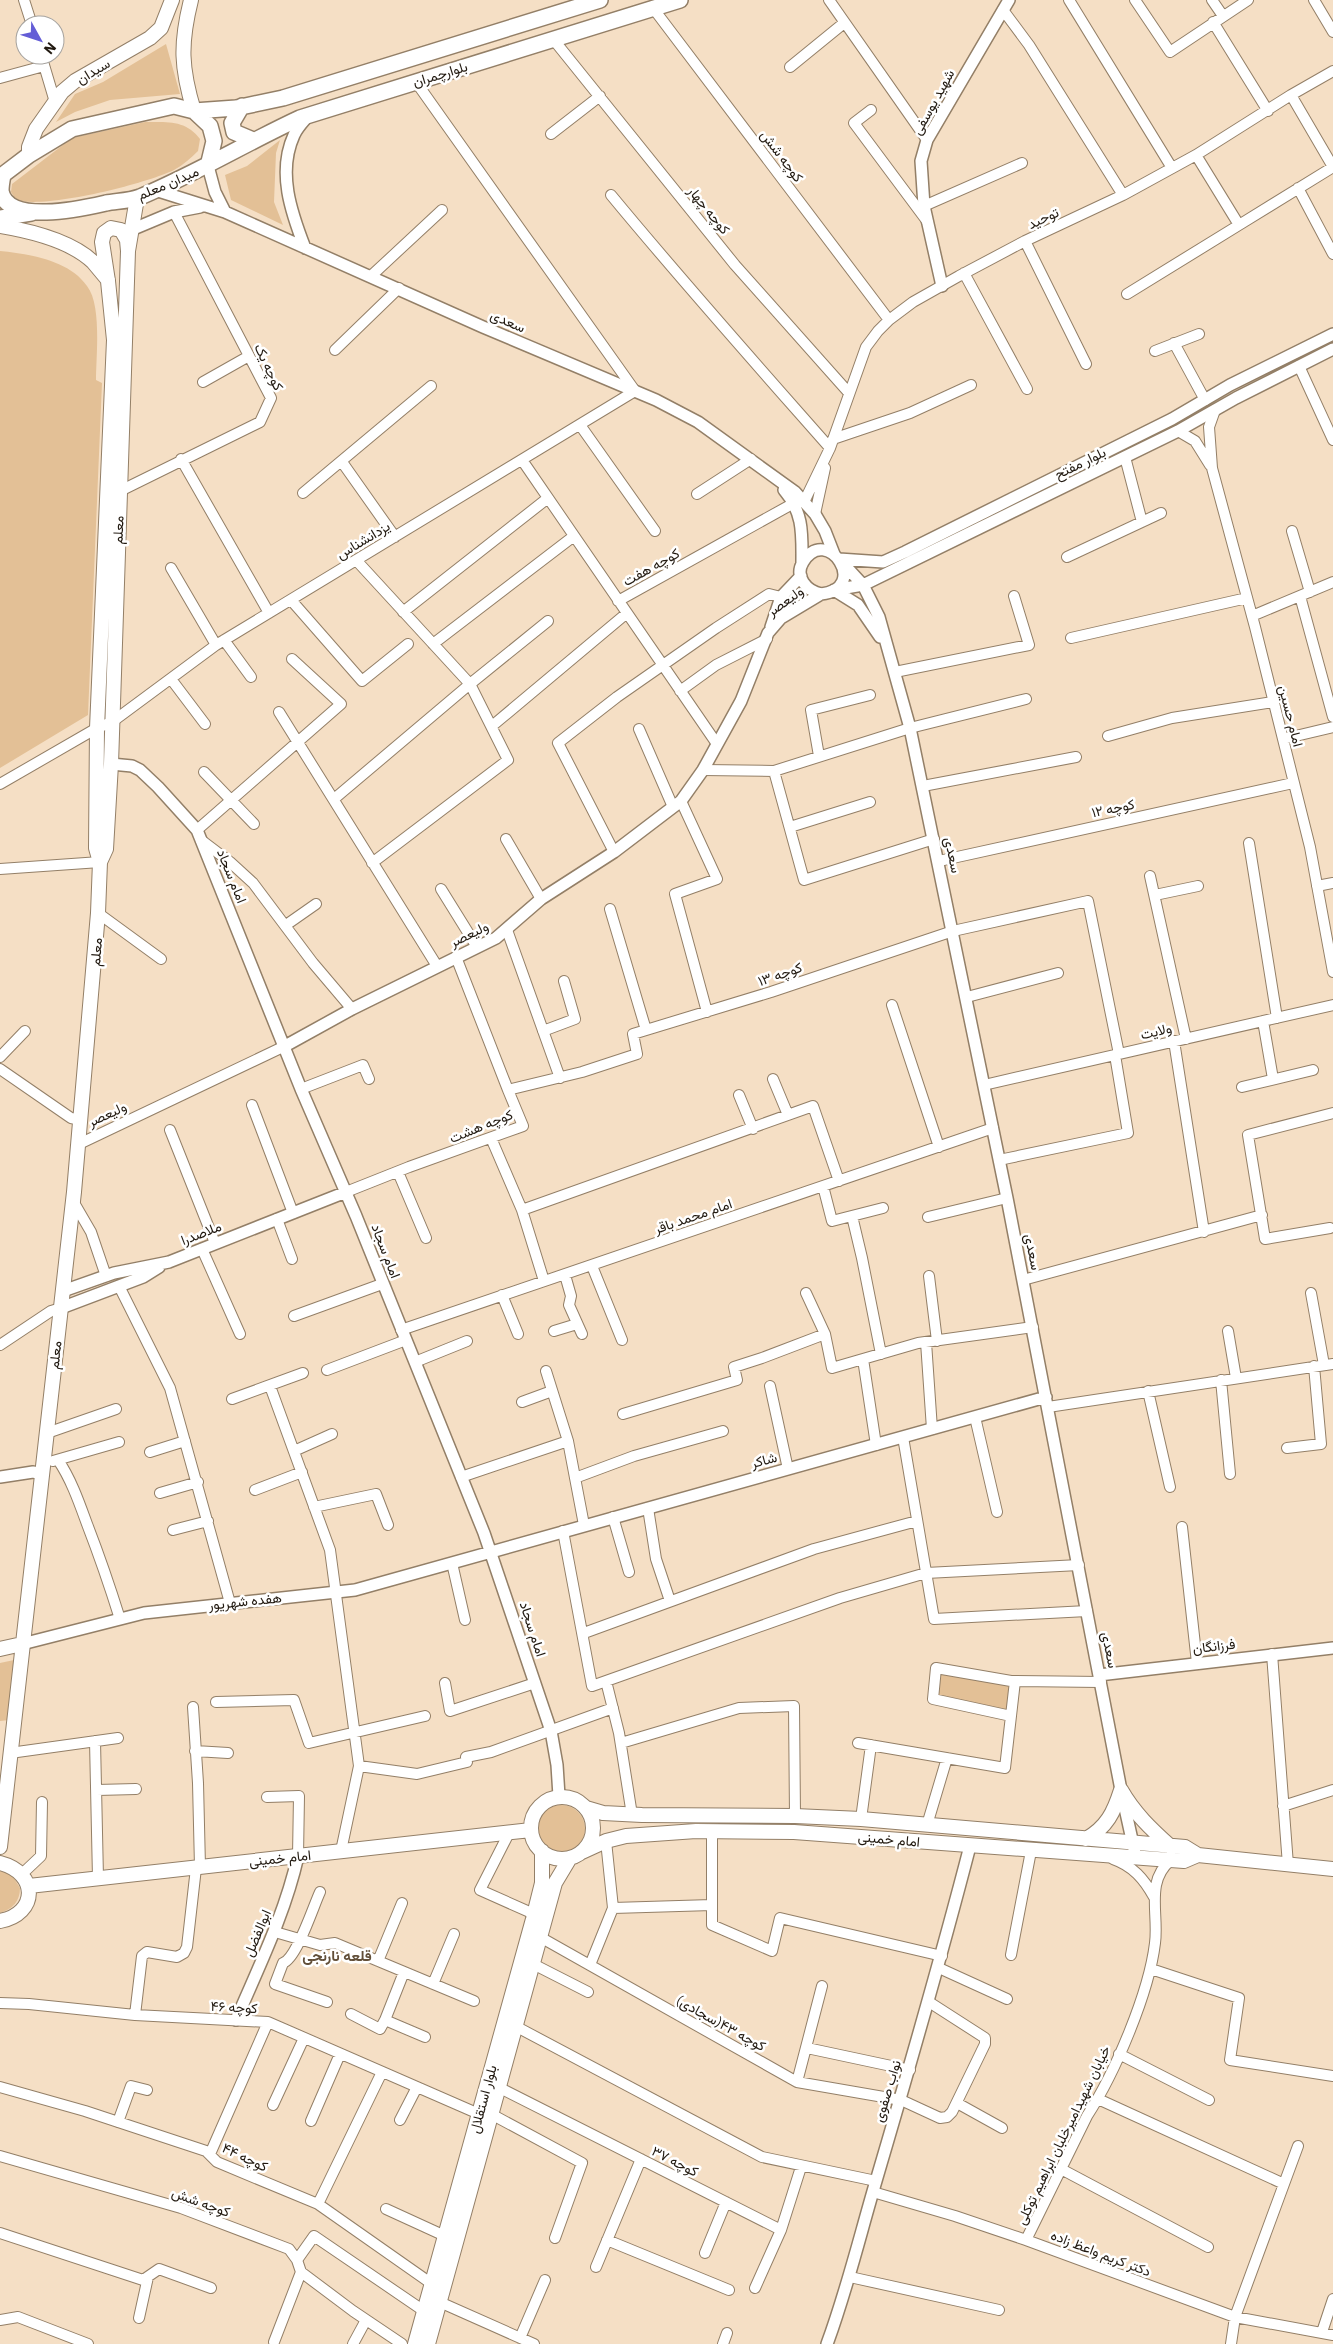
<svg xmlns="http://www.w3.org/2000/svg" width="1333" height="2344" font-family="'IBM Plex Sans',Vazirmatn,sans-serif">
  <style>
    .green { fill: #e3c096 }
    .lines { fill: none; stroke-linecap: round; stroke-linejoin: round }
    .minor-casing { stroke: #937f67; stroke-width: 12 }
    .tertiary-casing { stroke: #937f67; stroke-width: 14 }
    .secondary-casing { stroke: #937f67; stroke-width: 16 }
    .primary-casing { stroke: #937f67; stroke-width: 18 }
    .minor { stroke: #fff; stroke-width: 10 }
    .tertiary { stroke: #fff; stroke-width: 11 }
    .secondary { stroke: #fff; stroke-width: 14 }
    .primary { stroke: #fff; stroke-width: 15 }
    .labels { text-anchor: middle; stroke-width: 5; stroke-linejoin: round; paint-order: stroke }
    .street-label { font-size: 14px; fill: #211910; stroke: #fff }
    .neighbourhood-label { font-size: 15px; font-weight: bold; fill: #624f39; stroke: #fff }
  </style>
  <rect width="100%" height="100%" fill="#f5dfc5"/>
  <path class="green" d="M166 44 180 94 110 100 75 112 56 122 75 94 103 82Z
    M145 122C168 122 186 120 200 139L198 151C191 158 183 165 174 170 145 184 46 209 16 200L11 192 12 184 72 138Z
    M280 140 276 153 274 202 283 225 231 200 225 175 247 166Z
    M0 251C29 254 69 260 87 286 102 305 96 356 96 380L102 383 88 715 0 768Z
    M14 1660 9 1720 0 1721V1663Z
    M936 1668 1011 1681V1716L933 1699Z
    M537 1829a24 24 0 1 1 48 0a24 24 0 1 1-48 0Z
    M0 1871 12 1875 20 1888C20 1901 13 1909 0 1913Z"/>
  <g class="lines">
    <g class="minor-casing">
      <path id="minor" d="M24 0 32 25
        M829 0 927 140
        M1069 0 1172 168
        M1135 0 1170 52 1248 0
        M1212 0 1223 16
        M1314 0 1333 32
        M653 8 889 320
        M1003 10 1029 45 1123 195
        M1213 22 1268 111
        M553 39 735 265 849 393
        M41 55 55 102
        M790 67 844 23
        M0 78 44 66
        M1291 95 1333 167
        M871 110 854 123 927 221
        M551 134 600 96
        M1298 188 1333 254
        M611 195C682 281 756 364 830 448
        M924 206 1022 163
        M1239 225 1333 167
        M1025 241 1086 364
        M964 273 1027 389
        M371 276 442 210
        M1127 294 1239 225 1196 155
        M1174 343 1205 400
        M335 350 399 288
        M1155 351 1199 334
        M1299 366 1333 440
        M203 382 249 356
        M1215 410 1209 427 1212 468 1255 627 1310 847 1333 972
        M580 425 655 531
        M1178 431 1195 441 1210 465
        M833 439 910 413 971 385
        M1125 457 1142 522
        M181 459 269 613
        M522 460 717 744
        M342 462 395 537
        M120 491 260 422 271 398 174 212
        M303 493 431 386
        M697 494 751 459
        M804 502 830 448 866 347 878 331 889 320 913 302 959 276 1025 241 1123 195 1196 155 1291 95 1333 71
        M815 514 825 468
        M1292 531 1310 592
        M1067 557 1161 513
        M171 568 216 645
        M1300 596 1333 717
        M291 600 362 681 408 644
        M618 601 794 503
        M403 612 548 498
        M1252 616 1333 582
        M1071 638 1247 598
        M224 640 251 677
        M433 644 574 536
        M895 672 1029 645 1014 596
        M171 679 205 724
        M680 691 716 665 767 639
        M279 712 437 966
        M492 726 627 613
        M639 729 673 807
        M1108 736 1172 718 1273 702
        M1283 739 1333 727
        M819 756 811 710 870 695
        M703 770 774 771 804 880 934 839
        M774 771 910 728 1026 699
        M204 772 254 824
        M0 784 97 728 112 722 216 645 635 391 416 82
        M923 786 1076 757
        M334 799 470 684 356 560
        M681 801 717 879 675 894 707 1012
        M790 827 870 802
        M197 830 341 704 292 659
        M506 839 541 899
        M201 840 230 862 253 883 313 963 352 1009
        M1249 843 1277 1018
        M614 852 558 743 617 697 716 628 769 594 781 597
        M939 861 1293 783
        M372 863 508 760 470 684 548 621
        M0 869 100 862
        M1150 876 1186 1039
        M1317 886 1333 883
        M441 889 477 947
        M1155 895 1198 886
        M610 909 646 1030
        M98 913 161 959
        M286 925 316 904
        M507 930 560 1078
        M456 957 508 1090
        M967 997 1058 973
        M892 1005 939 1147
        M1263 1021 1273 1079
        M543 1031 575 1019 564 981
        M1174 1041 1204 1232
        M0 1057 25 1031
        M0 1069 71 1118 81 1120
        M773 1079 788 1115
        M984 1085 1333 1005
        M1242 1087 1313 1070
        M301 1089 363 1065 369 1079
        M739 1095 753 1129
        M252 1105 293 1213
        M170 1130 215 1243
        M491 1138 522 1210 544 1281
        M79 1144 285 1046
        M999 1160 1128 1133 1115 1055
        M398 1172 426 1238
        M823 1186 832 1221 883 1208
        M346 1192 409 1167 523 1126 508 1090 582 1072 637 1054 633 1034 771 992 953 931 1088 901 1119 1054
        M73 1201 91 1232 106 1276
        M522 1210 813 1106 839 1181
        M852 1216 862 1258 881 1354
        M928 1217 1007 1198
        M277 1219 292 1259
        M1330 1228 1265 1239 1248 1135 1333 1113
        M202 1249 240 1334
        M592 1266 622 1340
        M565 1275 571 1296 569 1305 582 1334
        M929 1276 937 1341
        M1023 1280 1262 1215
        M119 1286 170 1388 230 1603
        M806 1293 825 1334 832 1368 918 1343 1033 1327
        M1311 1293 1324 1365
        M502 1295 518 1334
        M294 1316 382 1284
        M401 1330 993 1128
        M554 1331 577 1324
        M1228 1331 1236 1378
        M926 1342 932 1429
        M0 1345 51 1311 61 1308
        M863 1359 876 1445
        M415 1362 467 1341
        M327 1370 406 1340
        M546 1371 568 1441 584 1525
        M1221 1380 1230 1474
        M270 1386 330 1550 359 1766 341 1851
        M770 1386 788 1469
        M1148 1391 1170 1487
        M232 1399 303 1373
        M522 1402 552 1391
        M1048 1407 1333 1364
        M623 1414 737 1380 734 1367 762 1358 825 1334
        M975 1417 997 1512
        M47 1433 116 1409
        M903 1437 934 1619 1087 1611
        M1287 1448 1321 1444 1314 1366
        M294 1451 332 1434
        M150 1452 185 1441
        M58 1460C71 1479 79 1502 87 1524 99 1555 110 1587 120 1619
        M53 1461 119 1442
        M461 1477 568 1441
        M575 1478 634 1456 723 1431
        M255 1490 302 1472
        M160 1493 198 1482
        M314 1507 376 1494 388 1525
        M648 1508 656 1559 670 1601
        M613 1517 629 1572
        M1182 1527 1197 1663
        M173 1530 208 1521
        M563 1531 592 1686 840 1598 926 1573 1079 1565
        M452 1563 465 1620
        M584 1633 814 1549 917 1521
        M1272 1654 1288 1865
        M606 1681 619 1733 632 1815
        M445 1683 450 1711 535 1683
        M216 1702 294 1700 309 1743 425 1716
        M193 1707 198 1783 200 1867
        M1011 1716 933 1699 936 1668 1011 1681 1101 1682
        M95 1741 98 1878
        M621 1743 739 1708 794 1706 795 1816
        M858 1743 1005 1768 1015 1681
        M195 1751 228 1753
        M10 1753 118 1738
        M359 1766 417 1774 467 1762 466 1757 491 1752 613 1708
        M97 1790 136 1789
        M267 1797 299 1796 298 1856
        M1283 1806 1333 1790
        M861 1819 871 1745
        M927 1825 947 1758
        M712 1831V1925L772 1951 780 1918 942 1956
        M509 1833 480 1890 534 1914
        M1113 1859C1133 1866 1144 1879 1154 1897
        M22 1874 41 1856 42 1802
        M320 1892C313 1907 297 1958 283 1963L275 1984 327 2002
        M613 1908 712 1905
        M275 1932 320 1945 335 1943 474 2001
        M540 1937 797 2082 901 2100 940 2118 947 2117 952 2112 985 2044V2038L929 2002
        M1011 1955 1031 1851
        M378 1961 402 1903
        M533 1964 588 1992
        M590 1965 613 1908 606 1841
        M939 1968 1007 1999
        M1151 1969 1239 1998 1230 2060 1333 2076
        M404 1972 385 2020 425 2037
        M433 1984 454 1934
        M0 2003 29 2004 135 2015 268 2022 479 2114
        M351 2014 380 2029 385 2020
        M135 2015 142 1956 147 1952 177 1957 184 1953 187 1947 196 1868
        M515 2026 762 2157 876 2181
        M807 2048 910 2070
        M1119 2054 1209 2100
        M797 2082 822 1986
        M0 2087 85 2111 206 2151 217 2162 318 2204 432 2284
        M498 2087 781 2230 801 2167
        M1098 2099 1284 2184
        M957 2103 1002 2128
        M273 2105 304 2038
        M491 2114 582 2163 555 2238
        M400 2120 417 2087
        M311 2121 340 2054
        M118 2122 131 2086 147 2090
        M210 2154 268 2022
        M0 2156 181 2208 289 2249 297 2260 301 2272 353 2311 402 2344
        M1061 2169 1208 2247
        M873 2192 955 2216 1026 2240 1235 2317 1333 2335
        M318 2204 382 2072
        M386 2209 445 2236
        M0 2233 143 2280 159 2269 211 2288
        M607 2240 729 2290
        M1026 2240 1087 2116C1115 2073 1149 1993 1155 1943 1159 1914 1145 1881 1171 1860
        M705 2253 726 2202
        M297 2260 314 2236 424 2311
        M596 2267 641 2159
        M850 2277 999 2310
        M755 2288 781 2230
        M435 2300 534 2344
        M139 2318 148 2277
        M0 2320 18 2317 88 2344
        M1322 2332 1333 2299
        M520 2338 545 2280
        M274 2342 301 2272
        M353 2344 366 2320
        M723 2344 727 2333
        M1231 2344 1235 2317 1298 2146"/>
    </g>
    <g class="tertiary-casing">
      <path id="tertiary" d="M208 166 215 192 225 212
        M155 190 225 212 483 327 656 400 698 422 795 492 815 514 825 531 834 554
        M131 230 174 212 200 207
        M305 248C291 212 277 172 294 135 297 128 303 122 308 116
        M942 286 924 206 921 161 927 140 1009 0
        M784 490C804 513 802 535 802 564
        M839 559 863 585 879 617 910 728 1007 1198 1121 1790 1136 1858
        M839 559 883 562 905 552 1172 419 1230 385 1333 334
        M834 590 863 585 1178 431 1236 398 1333 349
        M834 590 858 605 880 637
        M771 627 781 597 801 576
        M111 764 132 766 140 770 158 787 197 830 301 1089 356 1216 484 1533 551 1731 557 1765 559 1796
        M285 1046 352 1009 496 938 541 899 614 852 681 801 703 770 741 701 768 633 781 618 821 594C871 589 827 523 803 562 794 577 807 591 821 594
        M63 1291 114 1273 169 1262 346 1192
        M61 1308 143 1277 159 1267
        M0 1477 33 1472 43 1474
        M22 1644 144 1613 355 1590 1046 1397
        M1099 1675 1333 1648
        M236 2020C259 1966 285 1914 298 1856
        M827 2344C847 2290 860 2235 876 2181 909 2069 941 1958 970 1846"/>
    </g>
    <g class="secondary-casing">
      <path id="secondary" d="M191 0C180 44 181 68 194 111
        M29 155V147L36 129 62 92 75 81 150 38 161 28 172 0
        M0 226C30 231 70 240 93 262 98 268 103 274 108 280
        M100 862 106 849 111 764 128 251 137 198
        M0 1649 22 1644
        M1121 1790C1134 1813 1151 1829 1171 1847
        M531 1828a31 31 0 1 1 62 0a31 31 0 1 1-62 0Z
        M586 1808 603 1813 642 1815 795 1816 861 1819 1185 1847 1198 1855 1333 1869
        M1086 1839C1107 1827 1114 1812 1121 1790
        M0 1847 74 1192 98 913 100 862 96 848 97 728 114 340 108 281 102 242 104 233 111 228 121 230 127 240 128 251
        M582 1852 606 1841 626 1836 696 1831 794 1832 1184 1861 1198 1855
        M0 1863C39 1873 38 1914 0 1921
        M29 1886 531 1830
        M415 2344 533 1919 542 1883V1851
        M428 2344 555 1883 570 1858"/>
    </g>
    <g class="primary-casing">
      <path id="primary" d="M242 106 232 123 234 132 253 140
        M194 111 236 108 283 98 600 0
        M3 175C2 180 1 186 1 191 7 226 84 208 106 203 117 201 129 201 140 197 195 174 246 143 300 118L680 0
        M0 177 29 155 72 129 174 106 194 111 210 126 214 141 208 166
        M0 218 31 213"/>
    </g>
    <use href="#minor" class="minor"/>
    <use href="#tertiary" class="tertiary"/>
    <use href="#secondary" class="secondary"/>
    <use href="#primary" class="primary"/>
  </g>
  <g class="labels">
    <g class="street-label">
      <text transform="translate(93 71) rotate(-31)" y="5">سیدان</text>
      <text transform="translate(440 74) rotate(-17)" y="5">بلوارچمران</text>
      <text transform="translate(933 102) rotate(-61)" y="5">شهید یوسفی</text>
      <text transform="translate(782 156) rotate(53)" y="5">کوچه شش</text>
      <text transform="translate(168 183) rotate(-23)" y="5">میدان معلم</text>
      <text transform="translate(709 210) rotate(51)" y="5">کوچه چهار</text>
      <text transform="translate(1043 218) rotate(-25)" y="5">توحید</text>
      <text transform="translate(508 321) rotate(23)" y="5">سعدی</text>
      <text transform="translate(269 367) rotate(65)" y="5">کوچه یک</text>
      <text transform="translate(1080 463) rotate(-26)" y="5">بلوار مفتح</text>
      <text transform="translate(118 530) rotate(-88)" y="5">معلم</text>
      <text transform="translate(363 540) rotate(-31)" y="5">یزدانشناس</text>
      <text transform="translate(651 567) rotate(-29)" y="5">کوچه هفت</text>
      <text transform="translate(785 601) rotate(-36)" y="5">ولیعصر</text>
      <text transform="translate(1291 716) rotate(76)" y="5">امام حسین</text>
      <text transform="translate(1113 808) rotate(-12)" y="5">کوچه ۱۲</text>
      <text transform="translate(953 855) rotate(78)" y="5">سعدی</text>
      <text transform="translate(232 876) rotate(68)" y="5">امام سجاد</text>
      <text transform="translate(469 934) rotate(-26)" y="5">ولیعصر</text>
      <text transform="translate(96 952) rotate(-86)" y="5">معلم</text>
      <text transform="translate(780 974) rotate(-19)" y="5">کوچه ۱۳</text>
      <text transform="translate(1156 1031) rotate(-13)" y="5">ولایت</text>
      <text transform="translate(107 1114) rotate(-25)" y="5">ولیعصر</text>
      <text transform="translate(481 1126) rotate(-22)" y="5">کوچه هشت</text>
      <text transform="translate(693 1216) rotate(-19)" y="5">امام محمد باقر</text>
      <text transform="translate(201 1233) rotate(-21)" y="5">ملاصدرا</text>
      <text transform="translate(386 1251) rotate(69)" y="5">امام سجاد</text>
      <text transform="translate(1033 1252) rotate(79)" y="5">سعدی</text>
      <text transform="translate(55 1355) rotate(-84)" y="5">معلم</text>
      <text transform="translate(764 1460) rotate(-15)" y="5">شاکر</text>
      <text transform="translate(245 1601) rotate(-6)" y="5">هفده شهریور</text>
      <text transform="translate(533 1629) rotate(72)" y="5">امام سجاد</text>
      <text transform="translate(1214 1646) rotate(-7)" y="5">فرزانگان</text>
      <text transform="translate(1110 1650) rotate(79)" y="5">سعدی</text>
      <text transform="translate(889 1839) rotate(5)" y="5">امام خمینی</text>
      <text transform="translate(280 1858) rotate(-6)" y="5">امام خمینی</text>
      <text transform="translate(257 1933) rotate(-67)" y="5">ابوالفضل</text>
      <text transform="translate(234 2007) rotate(3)" y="5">کوچه ۴۶</text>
      <text transform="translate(721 2023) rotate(29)" y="5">کوچه ۴۳(سجادی)</text>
      <text transform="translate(887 2091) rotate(-73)" y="5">نواب صفوی</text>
      <text transform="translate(483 2099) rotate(-75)" y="5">بلوار استقلال</text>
      <text transform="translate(1063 2135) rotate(-64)" y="5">خیابان شهیدامیرخلبان ابراهیم توکلی</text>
      <text transform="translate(245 2157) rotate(25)" y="5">کوچه ۴۴</text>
      <text transform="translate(675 2161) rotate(27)" y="5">کوچه ۳۷</text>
      <text transform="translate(201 2202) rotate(20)" y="5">کوچه شش</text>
      <text transform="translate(1101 2253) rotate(21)" y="5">دکتر کریم واعظ زاده</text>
    </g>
    <g class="neighbourhood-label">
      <text x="337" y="1961">قلعه نارنجی</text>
    </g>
  </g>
  <g transform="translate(40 40) rotate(130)"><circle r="24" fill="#ffffff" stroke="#a6a39f"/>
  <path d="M0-4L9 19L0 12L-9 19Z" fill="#645dd6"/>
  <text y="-8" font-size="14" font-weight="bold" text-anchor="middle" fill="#211910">N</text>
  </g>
</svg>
